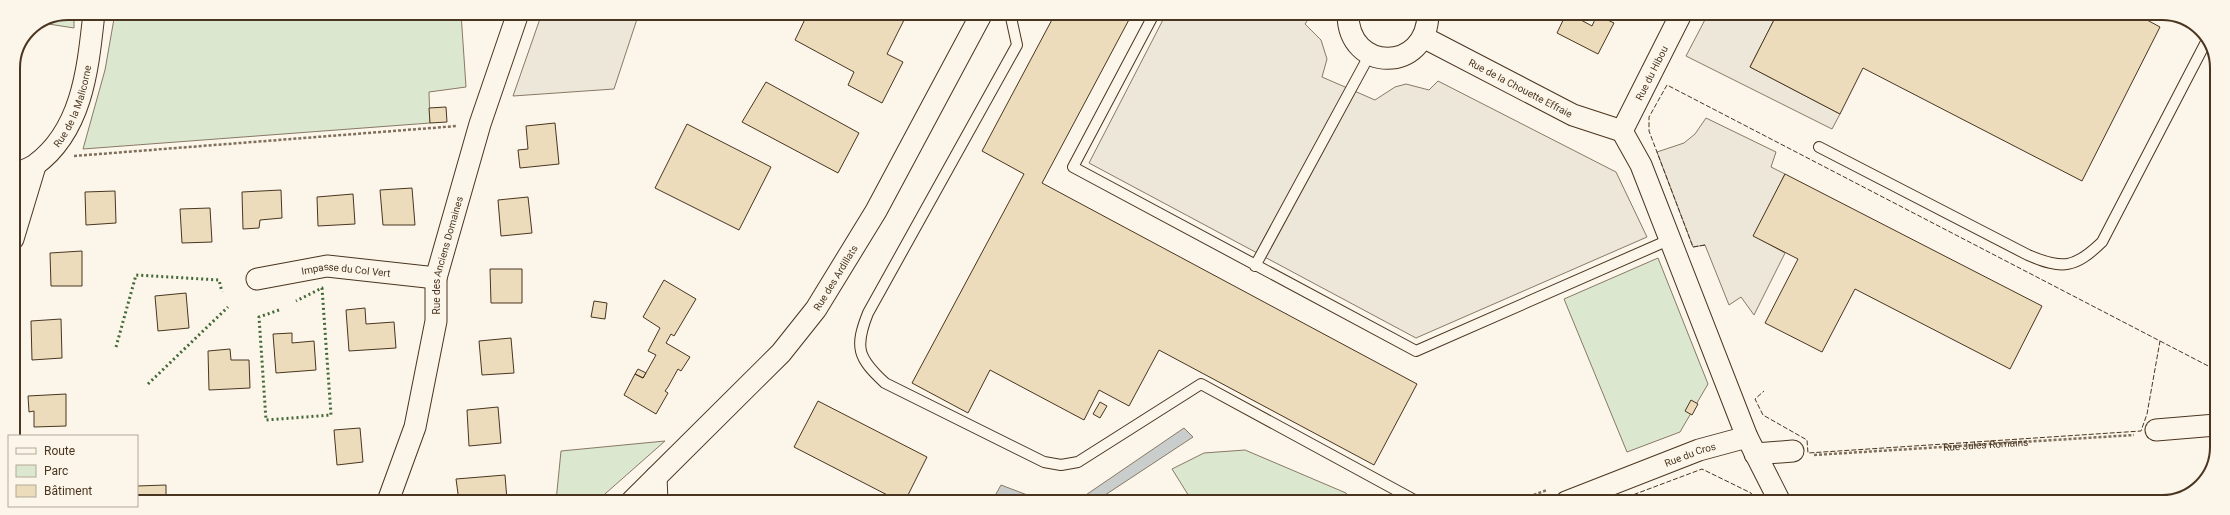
<svg xmlns="http://www.w3.org/2000/svg" width="2230" height="515" font-family="Roboto,sans-serif">
  <style>
    .green { fill: #dce7d0; stroke: #887966 }
    .parking { fill: #ede7d9; stroke: #887966 }
    .water { fill: #c9cecd; stroke: #887966 }
    .building { fill: #ecdcbc; stroke: #4a3520 }
    .lines { fill: none; stroke-linecap: round; stroke-linejoin: round }
    .service-casing { stroke: #4a3520; stroke-width: 12 }
    .minor-casing { stroke: #4a3520; stroke-width: 23 }
    .path { stroke: #7f6f5c; stroke-width: 2.5; stroke-dasharray: 3 2; stroke-linecap: butt }
    .service { stroke: #fbf6e9; stroke-width: 10 }
    .minor { stroke: #fbf6e9; stroke-width: 21 }
    .hedge { stroke: #436837; stroke-width: 3; stroke-dasharray: 2 3; stroke-linecap: butt }
    .fence { stroke: #4a3520; stroke-width: 1; stroke-dasharray: 5 2; stroke-linecap: butt }
    .labels { text-anchor: middle; stroke-width: 3; stroke-linejoin: round; paint-order: stroke }
    .street-label { font-size: 10px; fill: #4a3520; stroke: #fbf6e9 }
    .rim { fill: none; stroke: #4a3520; stroke-width: 2 }
  </style>
  <rect width="100%" height="100%" fill="#fbf6e9"/>
  <path class="green" d="M68 13H74V28L42 23Z
    M115 13H461L466 87 429 92 430 123 83 149 105 70Z
    M1658 258 1708 384 1680 432 1627 452 1564 299Z
    M665 441 597 501H556L561 451Z
    M1245 450 1346 493 1352 502 1192 501 1172 469 1204 453Z"/>
  <path class="parking" d="M542 13H639L614 89 513 96Z
    M1166 14H1312L1305 24 1321 40 1327 59 1322 77 1375 100 1395 87 1406 84 1429 90 1438 81 1616 172 1647 237 1416 338 1089 163Z
    M1708 14H1777L1750 67 1840 114 1832 129 1686 56Z
    M1706 118 1776 152 1771 167 1785 174 1754 236 1785 253 1754 315 1741 297 1729 305 1705 245 1693 247 1657 152 1684 143 1695 134Z"/>
  <path class="water" d="M1184 428 1193 437 1096 501H1077Z
    M1001 485 1043 501H992Z"/>
  <path class="building" d="M808 13H892L904 20 887 54 903 62 882 103 848 85 854 72 795 40Z
    M1055 14H1132L1042 183 1417 384 1374 465 1159 350 1129 406 1099 390 1084 420 990 370 968 413 912 383 1024 174 982 151Z
    M1566 14H1584L1581 20 1592 26 1597 15 1614 23 1598 54 1557 33Z
    M1777 14H2136L2160 27 2082 181 1863 68 1840 114 1750 67Z
    M766 82 859 133 838 173 742 122Z
    M446 107 447 122 430 123 429 108Z
    M555 123 559 164 520 168 518 150 528 149 526 126Z
    M687 124 771 167 739 230 655 188Z
    M1785 174 2042 306 2010 369 1855 289 1822 352 1765 323 1798 259 1753 236Z
    M412 188 415 225H383L380 190Z
    M281 190 282 218 260 220 259 228 243 229 242 192Z
    M115 191 116 223 86 225 85 192Z
    M353 194 355 224 318 226 317 197Z
    M528 197 532 233 501 236 498 200Z
    M210 208 212 242 182 243 180 209Z
    M82 251V286H51L50 253Z
    M490 269H522V303H491Z
    M664 280 696 299 674 336 671 334 666 343 690 357 681 371 678 369 668 387 665 391 668 393 656 414 624 395 635 374 643 378 656 355 648 351 660 328 643 317Z
    M186 293 189 328 158 331 155 296Z
    M594 301 607 303 605 319 591 317Z
    M365 308 366 324 394 322 396 348 349 351 346 310Z
    M61 319 62 358 32 360 31 321Z
    M292 333V343L314 341 316 370 276 373 273 334Z
    M511 338 514 373 482 375 479 341Z
    M230 349 231 360H249L250 388 209 390 208 351Z
    M638 369 646 373 643 378 635 374Z
    M66 394V426L34 427V411L29 412 28 396Z
    M1691 400 1698 404 1692 415 1685 411Z
    M818 401 927 457 905 501H899L794 447Z
    M1100 402 1107 406 1100 418 1093 414Z
    M498 407 501 443 469 446 467 410Z
    M360 428 363 462 337 465 334 430Z
    M505 475 507 500 459 501 456 479Z
    M166 485V501H137V486Z
    M200 495H236V501H200Z"/>
  <g class="lines">
    <g class="service-casing">
      <path id="service" d="M1010 13 1017 45 868 313C854 348 858 358 885 383L1044 462 1061 465 1078 462 1201 384 1418 502
        M1154 14 1073 167 1416 351 1671 239
        M1819 147 2028 255C2063 270 2075 268 2102 242L2207 40
        M1255 266 1370 54"/>
    </g>
    <g class="minor-casing">
      <g id="minor">
        <path d="M1348 14C1348 73 1427 73 1428 14"/>
        <path id="s2" d="M1423 37 1573 115 1622 131"/>
        <path d="M1622 131 1641 165 1747 437 1780 502"/>
        <path id="s3" d="M1622 131 1681 14"/>
        <path id="s4" d="M13 175C20 172 29 169 35 165 83 130 88 67 94 13"/>
        <path d="M13 239 35 166"/>
        <path id="s5" d="M257 279 327 266 436 278"/>
        <path d="M2156 430 2216 425"/>
        <path d="M1755 454 1793 451"/>
        <path d="M656 477 657 501"/>
        <path id="s6" d="M388 501 415 427 436 321V278L480 124 518 13"/>
        <path id="s7" d="M632 501 781 353 816 309 876 211 982 13"/>
        <path id="s8" d="M1566 502 1699 450 1747 437"/>
      </g>
    </g>
    <g class="path">
      <path d="M74 156 457 126"/>
      <path id="s1" d="M1814 455 2134 435"/>
      <path d="M1515 502 1547 490"/>
    </g>
    <use href="#service" class="service"/>
    <use href="#minor" class="minor"/>
    <path class="hedge" d="M279 310 259 317 266 420 331 415 322 288 296 301
      M116 347 136 275 219 280 222 292
      M148 384 228 307"/>
    <path class="fence" d="M1705 245 1693 247 1649 131V117L1667 85 2160 341 2147 414 2141 431 1808 453 1807 440 1763 415 1755 399 1764 391
      M2160 341 2216 370
      M1614 502 1702 469 1751 493 1756 502"/>
  </g>
  <g class="labels">
    <g class="street-label">
      <text dy="4" stroke="none"><textPath href="#s3" startOffset="65">Rue du Hibou</textPath></text>
      <text dy="4" stroke="none"><textPath href="#s2" startOffset="110">Rue de la Chouette Effraie</textPath></text>
      <text dy="4" stroke="none"><textPath href="#s4" startOffset="96">Rue de la Malicorne</textPath></text>
      <text dy="4" stroke="none"><textPath href="#s6" startOffset="254">Rue des Anciens Domaines</textPath></text>
      <text dy="4" stroke="none"><textPath href="#s5" startOffset="90">Impasse du Col Vert</textPath></text>
      <text dy="4" stroke="none"><textPath href="#s7" startOffset="303">Rue des Ardillats</textPath></text>
      <text dy="4" stroke="none"><textPath href="#s1" startOffset="172">Rue Jules Romains</textPath></text>
      <text dy="4" stroke="none"><textPath href="#s8" startOffset="133">Rue du Cros</textPath></text>
    </g>
  </g>
  <path d="M0 0H2230V515H0ZM68 20H2162A48 48 0 0 1 2210 68V447A48 48 0 0 1 2162 495H68A48 48 0 0 1 20 447V68A48 48 0 0 1 68 20Z" fill="#fbf6e9" fill-rule="evenodd"/>
  <path class="rim" d="M68 20H2162A48 48 0 0 1 2210 68V447A48 48 0 0 1 2162 495H68A48 48 0 0 1 20 447V68A48 48 0 0 1 68 20Z"/>
  <rect x="8" y="435" width="130" height="72" fill="#fbf6e9" stroke="#b4a999"/>
  <rect x="16" y="448" width="20" height="6" fill="#fbf6e9" stroke="#b4a999"/>
  <text x="44" y="455" font-size="12" fill="#4a3520">Route</text>
  <rect x="16" y="465" width="20" height="12" fill="#dce7d0" stroke="#b4a999"/>
  <text x="44" y="475" font-size="12" fill="#4a3520">Parc</text>
  <rect x="16" y="485" width="20" height="12" fill="#ecdcbc" stroke="#b4a999"/>
  <text x="44" y="495" font-size="12" fill="#4a3520">Bâtiment</text>
</svg>
